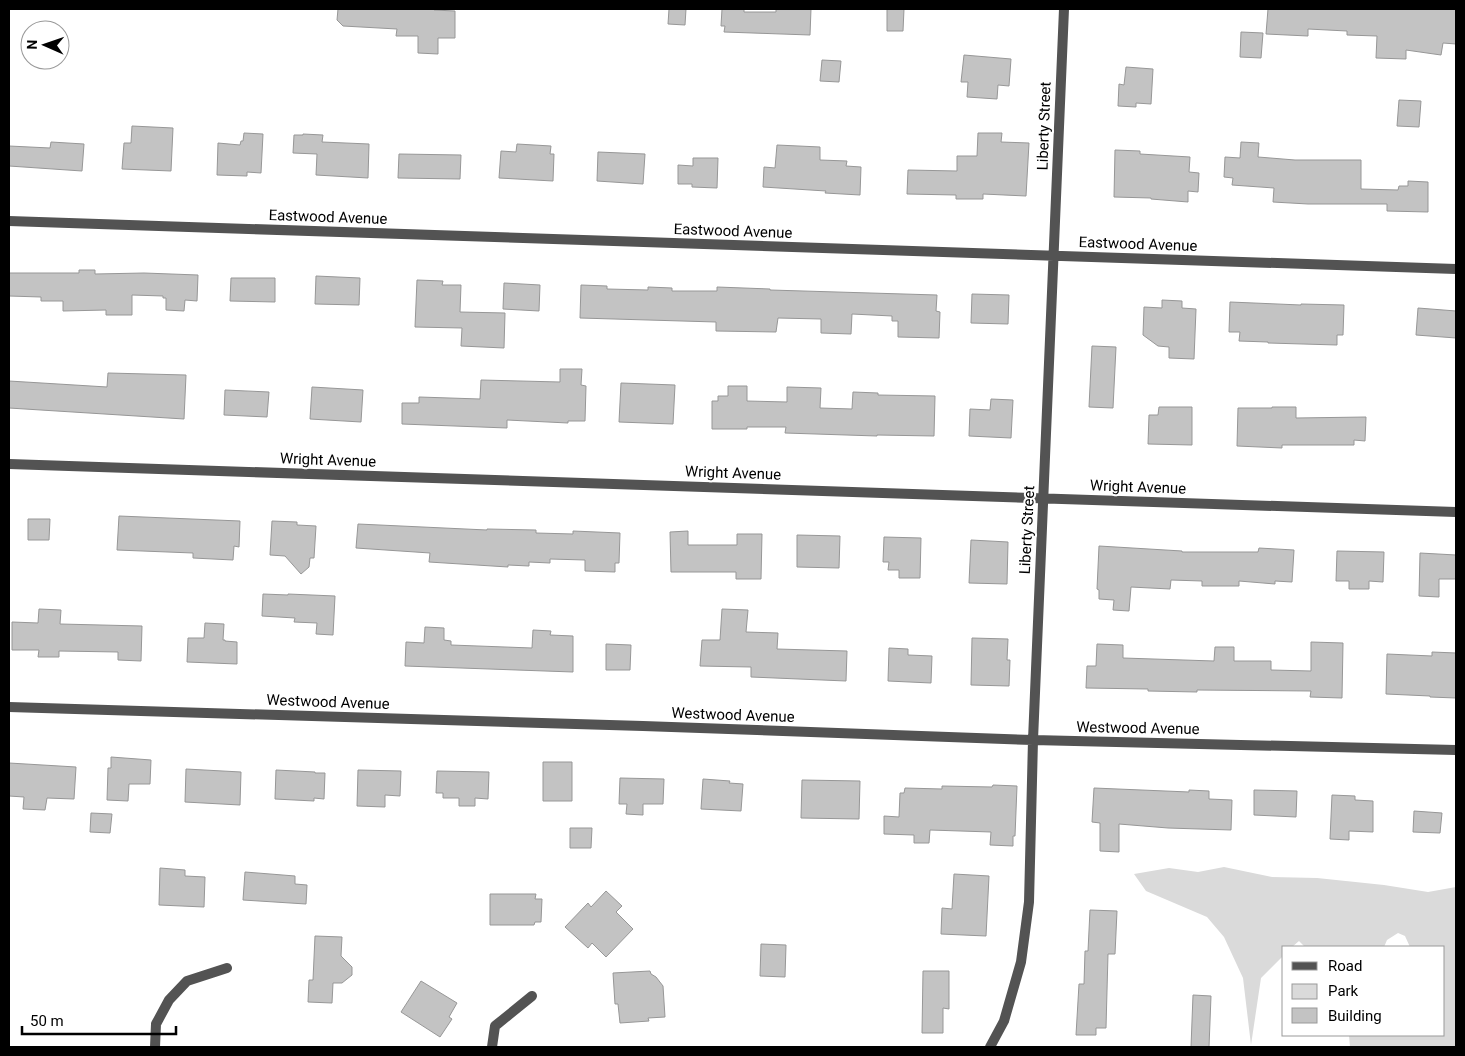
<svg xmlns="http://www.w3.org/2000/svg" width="1465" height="1056" font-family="Roboto,sans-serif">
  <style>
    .green { fill: #dadada }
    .building { fill: #c3c3c3; stroke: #979797 }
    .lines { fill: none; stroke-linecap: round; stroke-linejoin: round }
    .street { stroke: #535353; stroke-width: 10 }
    .labels { text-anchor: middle; stroke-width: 4; stroke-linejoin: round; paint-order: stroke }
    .street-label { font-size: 15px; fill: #000; stroke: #fff }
  </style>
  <rect width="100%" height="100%" fill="#fff"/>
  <path class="green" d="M1224 867 1272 877 1317 878 1384 885 1428 892 1456 887V1047H1350L1349 1035H1444V947H1410L1405 936 1398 933 1387 940 1384 947H1305L1299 941 1292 947H1284V955L1261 978 1251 1045 1243 978 1224 937 1207 917 1146 891 1134 874 1169 868 1198 872Z"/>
  <path class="building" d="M338 9H434V10L455 11V38H438V54L418 53V36H396L397 29 343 26 337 20Z
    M669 9H686L685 25 668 24Z
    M722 9H744V12H776V9H811L810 35 724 32 725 26H721Z
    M887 9H904L903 31H887Z
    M1268 9H1456V44L1443 43 1441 55 1406 50V59L1376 58 1377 36 1347 35V31L1308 29V36L1266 34Z
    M1241 32 1263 33 1261 58 1240 57Z
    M964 55 1011 59 1009 86 998 85 997 99 967 97 968 82H961Z
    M822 60 841 61 839 82 820 81Z
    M1126 67 1153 69 1151 104 1136 103V107L1118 106 1119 84 1124 85Z
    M1399 100 1421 101 1419 127 1397 126Z
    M132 126 173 128 171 171 122 169 124 143H131Z
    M244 133 263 134 261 173 247 172V176L217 175 218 143 240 145 241 141H243Z
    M978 133H1002L1001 142 1029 143 1026 196 983 194V199H956V195L907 194 908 170 957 171V156H977Z
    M303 134 323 135 322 142 369 144 368 178 316 175 317 154 293 153 294 135H303Z
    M51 142 84 144 82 171 9 166V146L50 148Z
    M1241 142 1259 143 1258 157 1295 160H1361V189L1398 190 1399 186H1408V181L1428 182V212L1387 211V204H1308L1273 202 1274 188 1232 185 1233 178 1224 177 1225 157 1240 158Z
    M517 144 551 146 550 154H554L553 181 499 178 501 151 516 152Z
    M777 145 820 147V160L847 161 846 166 861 167 860 195 825 193 826 191 763 187 764 167 775 168Z
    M1115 150 1140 151V154L1190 157 1189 172 1199 173 1198 192 1188 191V202L1151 199V198L1114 197Z
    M598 152 645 154 643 184 597 181Z
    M399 154 461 155 460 179 398 178Z
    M693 158H718L717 188 692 187V184H678V165L693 166Z
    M79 270H95V274L144 273 198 275 197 301 185 300 184 311 166 310V298H163V296L132 295V315H106V310L63 311V301H41V297L9 296V273H79Z
    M316 276 360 278 359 305 315 304Z
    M231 278H275V302L230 301Z
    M417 280 443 281 442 285H461L460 312 505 313 504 348 461 346 462 328 415 327Z
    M504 283 540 285 539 311 503 309Z
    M581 285 607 286V289L648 290V287L672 288V291H717V287L770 289V290L937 295 936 311 940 312 939 338 898 337V321H892V316L852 314 851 334 821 333V319L778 318 776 332 716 331V322L580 318Z
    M972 294 1009 295 1008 324 971 323Z
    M1162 300 1182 301V308L1196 309 1194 359 1169 358V347L1158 346 1143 335 1144 307 1162 308Z
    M1230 302 1301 305V304L1344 305 1343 335H1337V345L1268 343V342L1239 341 1240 332H1229Z
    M1418 308 1456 311V338L1416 335Z
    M1092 346 1116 347 1113 408 1089 407Z
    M560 369H582L581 385 586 386 585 421H568V423L507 420V428L402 424V403H419V397L480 399 481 380 560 382Z
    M108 373 186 375 184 419 9 408V381L107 387Z
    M621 383 675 385 673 424 619 422Z
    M728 386H747V401L787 402V387L821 388 820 408 852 409 853 392 878 393V395L935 396 934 436 877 435V436L785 433 786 427H747V429H712V401H718V396H728Z
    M312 387 363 390 361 422 310 419Z
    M225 390 269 392 267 417 224 415Z
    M991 399 1013 400 1011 438 969 436 970 409 990 410Z
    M1159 407H1192V445L1148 444 1149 415H1158Z
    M1272 407H1296V418L1366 417 1365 441 1354 440V445H1282V448L1237 446 1238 408H1272Z
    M119 516 240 521 239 547 234 546 233 560 193 558V553L117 550Z
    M28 519H50L49 540H28Z
    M272 521 297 522V525L316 526 314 558H310L309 567 301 574 285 556 270 555Z
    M358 524 487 530V529L536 530V533L573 534V531L620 533 619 563H615V572L585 571V560L550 559V563L529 562V566L508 565V567L429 562 430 553 356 548Z
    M688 531V545H737V534H762L761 579H736V572H671L670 532Z
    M797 535 840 536 839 568 797 567Z
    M884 537 921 538 920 578H899V570H888L889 562H883Z
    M971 540 1008 542 1007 584 969 583Z
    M1099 546 1182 551V552H1258L1259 548 1294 550 1292 582 1275 581V584L1239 581V586H1202V581L1171 580 1170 589 1131 587 1129 611 1113 610 1114 600 1099 599V590L1097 589Z
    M1337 551 1384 552 1383 582 1369 581V589H1349V581H1336Z
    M1420 553 1456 555V579H1439V597L1419 596Z
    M263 594 288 595V594L335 596 333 635 316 634 317 623 294 622 295 618 262 616Z
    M39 609 61 610 60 624 142 626 141 661 118 660V652L59 651V657H38L39 650H12V622L38 623Z
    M722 609 748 610 746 632 778 633 777 649 847 651 846 681 751 677V667L700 666 702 640H720Z
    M205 623 224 624 223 640H225V641L237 642V664L187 662 188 638H204Z
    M425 627 444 628V640L451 641V645L532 648 533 630 551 631 550 635 573 636V672L405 666 406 642 424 643Z
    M972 638 1008 639 1007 660H1010L1009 686 971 685Z
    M1311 642 1343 643 1342 698 1310 697 1311 691 1197 690V692L1148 691V689L1086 688 1087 666H1096L1097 644 1123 645V658L1214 661 1215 647H1234V661H1271V670L1311 671Z
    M606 644 631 645 630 670H606Z
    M889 648 908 649V655L932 656 931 683 888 681Z
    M1432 652 1456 653V698L1430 697V696L1386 694 1387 654 1432 656Z
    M111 757 151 760 150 784H129L128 801 107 800 108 768H111Z
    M543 762H572V801H543Z
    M9 763 76 767 74 799 47 798 45 810 23 809 24 797 9 796Z
    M186 769 241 772 240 805 185 802Z
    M276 770 315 772V773H325L324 799 314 798V801L275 799Z
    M358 770 401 771 400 796 385 795V807L357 806Z
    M437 771 489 772 488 799 475 798V806H459V798H443V793H436Z
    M620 778 664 779 663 804H643V815L626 814 627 804H619Z
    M703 779 730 781 729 783 743 784 741 811 701 809Z
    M802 780 860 781 859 819 801 818Z
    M993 785 1017 786 1015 836H1013V846L990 845 991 832 930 830 929 843H914V835L884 834V816L899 817 900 793H904L905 788 942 789V786L992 787Z
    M1094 788 1189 792V790L1209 791V799L1232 800 1231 830 1168 828 1119 824V852L1100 851V823L1092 822Z
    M1254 790 1297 791 1296 817 1254 815Z
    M1332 795 1355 796V800L1373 801V832L1349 831V840L1330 839Z
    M1414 811 1442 813 1440 833 1413 832Z
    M91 813 112 814 110 833 90 832Z
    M570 828H592L591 848H570Z
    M160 868 185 870V876L205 877 204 907 159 905Z
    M245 872 295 876V884L307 885 306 904 243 900Z
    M954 874 989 876 986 936 941 934 942 908 952 909Z
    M606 891 622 906 616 912 633 929 606 957 592 943 588 948 565 927 588 903 591 907Z
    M490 894H536L535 899H542L541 922H535L534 925H490Z
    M1090 910 1117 911 1115 954H1108L1106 1028H1096V1035H1076L1079 984H1084L1085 951H1088Z
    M315 936 342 937 341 956 352 967V975L342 983H333L332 1003 308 1002 309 980H313Z
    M761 944 786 945 785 977 760 976Z
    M650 971 651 974 656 977 663 986 665 1017 648 1018 649 1021 620 1023 618 1004H615L613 973Z
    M923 971H949V1009L943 1008V1033H922Z
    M421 981 457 1003 449 1017 452 1019 440 1037 401 1012Z
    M1193 995 1211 996 1209 1047H1191Z"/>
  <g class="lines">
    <path class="street" d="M9 221 1456 269
      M9 464 1456 512
      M9 707 643 726 1033 740 1456 750
      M155 1047 156 1024 169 1000 187 981 227 968
      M492 1047 495 1026 532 996
      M990 1047 1004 1021 1021 962 1029 902 1033 740 1064 9"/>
  </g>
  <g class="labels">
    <g class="street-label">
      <text transform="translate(1044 126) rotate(-88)" y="5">Liberty Street</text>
      <text transform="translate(328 217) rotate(2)" y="5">Eastwood Avenue</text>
      <text transform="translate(733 231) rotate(2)" y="5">Eastwood Avenue</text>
      <text transform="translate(1138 244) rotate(2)" y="5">Eastwood Avenue</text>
      <text transform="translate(328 460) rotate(2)" y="5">Wright Avenue</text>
      <text transform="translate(733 473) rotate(2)" y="5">Wright Avenue</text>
      <text transform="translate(1138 487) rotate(2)" y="5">Wright Avenue</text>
      <text transform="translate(1027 530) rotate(-87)" y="5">Liberty Street</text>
      <text transform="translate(328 702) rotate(2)" y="5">Westwood Avenue</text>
      <text transform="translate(733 715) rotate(2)" y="5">Westwood Avenue</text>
      <text transform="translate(1138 728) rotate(1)" y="5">Westwood Avenue</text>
    </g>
  </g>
  <rect width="1465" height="1056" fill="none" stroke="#000000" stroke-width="20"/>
  <rect x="1282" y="946" width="162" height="90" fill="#ffffff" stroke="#999999"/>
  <rect x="1292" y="962" width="25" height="8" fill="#535353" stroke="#999999"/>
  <text x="1328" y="971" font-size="15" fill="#000000">Road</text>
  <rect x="1292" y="984" width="25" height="15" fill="#dadada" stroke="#999999"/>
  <text x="1328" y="996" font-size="15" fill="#000000">Park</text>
  <rect x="1292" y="1008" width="25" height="15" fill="#c3c3c3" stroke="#999999"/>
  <text x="1328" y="1021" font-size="15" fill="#000000">Building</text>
  <g transform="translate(45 45) rotate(272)"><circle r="24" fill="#ffffff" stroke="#999999"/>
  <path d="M0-4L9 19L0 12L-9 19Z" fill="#000000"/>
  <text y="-8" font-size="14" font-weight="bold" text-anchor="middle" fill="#000000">N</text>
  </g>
  <path d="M22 1026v8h154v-8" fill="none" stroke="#000000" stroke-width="2.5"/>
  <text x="30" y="1026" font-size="15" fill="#000000" stroke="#ffffff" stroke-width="4" paint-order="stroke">50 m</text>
</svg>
